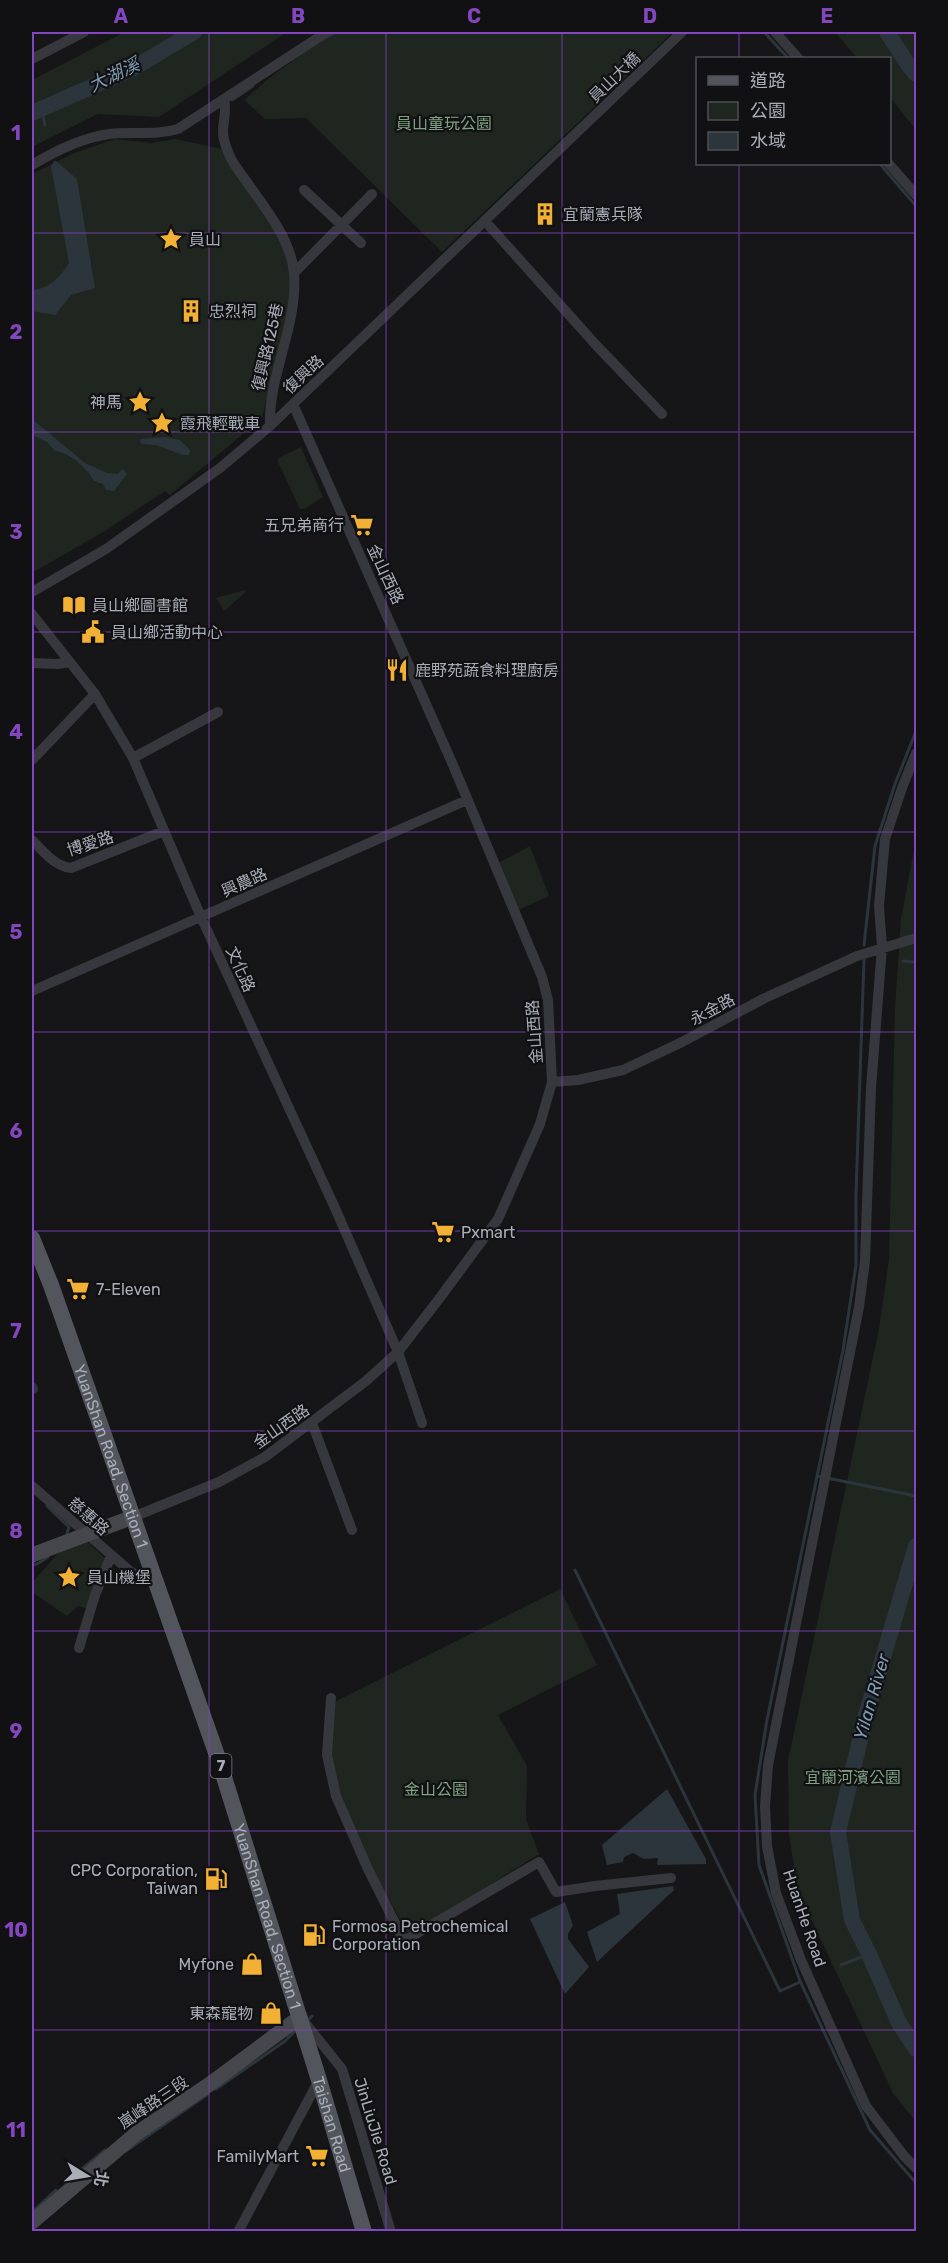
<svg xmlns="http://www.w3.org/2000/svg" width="948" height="2263" font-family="Rubik,'Noto Sans TC',sans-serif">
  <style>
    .green { fill: #1e261f }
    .water { fill: #2c353c }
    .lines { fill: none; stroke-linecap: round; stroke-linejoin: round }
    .stream { stroke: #2c353c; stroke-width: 3 }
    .canal { stroke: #2c353c; stroke-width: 10 }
    .river { stroke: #2c353c; stroke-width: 16 }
    .street { stroke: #37383d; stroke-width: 10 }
    .secondary { stroke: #45474d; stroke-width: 15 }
    .primary { stroke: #53555c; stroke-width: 16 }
    .grid { fill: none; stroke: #8446be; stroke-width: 1.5; stroke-opacity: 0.55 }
    .labels { text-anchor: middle; stroke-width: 4.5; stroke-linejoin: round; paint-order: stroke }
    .shield { fill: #111113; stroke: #7b7e86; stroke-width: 1.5 }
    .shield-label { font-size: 15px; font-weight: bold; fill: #a8adb8 }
    .street-label { font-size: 16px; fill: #a8adb8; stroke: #111113 }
    .park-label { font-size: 16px; fill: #7fa381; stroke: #111113 }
    .poi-label { font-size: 16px; fill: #a8adb8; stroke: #111113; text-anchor: start }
    .water-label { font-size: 18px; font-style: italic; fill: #7f9bb3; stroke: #111113 }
    .neatline { fill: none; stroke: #8446be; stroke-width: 2 }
    .grid-label { font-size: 20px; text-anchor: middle; font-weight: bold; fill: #8446be }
  </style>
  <rect width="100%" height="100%" fill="#161618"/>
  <path class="green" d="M125 32H287L159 117 98 114 32 147V80Z
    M332 32H673L442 252 306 118 265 119 244 100 268 79Z
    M835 32H916V130L890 97V58H857Z
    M115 139 151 143 175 139 223 149 281 240 291 275 288 318 262 418 170 495 165 491 105 531 32 573V174L74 153Z
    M301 447 323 497 304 509H300L278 462V458Z
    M245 590 246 592 224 611 216 598Z
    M916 839V2122L893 2093 798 1891 789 1835 788 1761 879 1329 889 1259 895 1008 901 919Z
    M530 846 549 896 518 910 498 863Z
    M84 1539 105 1558 88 1609 78 1606 67 1616 32 1592V1583L60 1551Z
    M560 1589 597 1665 498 1715 527 1766 526 1819 539 1854 409 1936 371 1866 340 1794 331 1753 336 1701Z"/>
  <path class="water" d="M54 161H56L77 179 95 288 71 295 55 315 32 311V290C49 289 60 277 69 263L51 167Z
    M32 419 85 463 107 473 117 474 123 469 127 474 114 491 106 490 103 484 94 481C88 469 69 452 55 451L47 442 32 435Z
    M164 437 180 440 190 450 189 455H183L156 445 142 444 140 442 141 439Z
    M667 1789 706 1859V1864L657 1865 658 1858 644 1859 633 1853 624 1857 623 1862 607 1865 602 1845Z
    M673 1886 674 1890 597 1962 587 1932 620 1914 617 1894Z
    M565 1902 573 1925 568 1934V1939L589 1967 565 1994 530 1919Z"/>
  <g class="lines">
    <path class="stream" d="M764 32 788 58
      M329 36 335 32
      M232 100 253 86
      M41 108 45 125
      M880 164 916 206
      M864 945 875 846 895 784 916 731
      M864 959 856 1194V1265L843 1350 767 1720 755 1795 759 1865 800 1981 870 2130 916 2183
      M903 961 916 962
      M817 1476 916 1496
      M47 1506 69 1527 66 1537
      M32 1565 37 1564 48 1557
      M575 1570 780 1991 800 1982
      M841 1965 869 1954
      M309 2019 312 2016
      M216 2089 285 2041 295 2031
      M126 2151 208 2094
      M65 2183 105 2150
      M32 2212 56 2190"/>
    <path class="canal" d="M32 1387 33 1389"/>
    <path class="river" d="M887 32 909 66 916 74
      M32 113 132 69 194 32
      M916 1546 866 1715 838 1832 852 1920 869 1954 899 2023 916 2049"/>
    <path class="street" d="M775 32 798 58
      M32 59 84 32
      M224 100C227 112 223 120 223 132 223 138 226 147 229 154 232 163 240 172 246 181 265 208 291 239 294 273 298 327 268 375 270 426
      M889 164 916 195
      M32 165C55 151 81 138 109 134 133 131 155 136 178 129L327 32
      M304 190 361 243
      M485 221 596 345 662 414
      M294 273 372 194
      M32 592 106 549 220 468 270 426 682 32
      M32 614 95 694 133 758 201 917 335 1208 398 1352 422 1423
      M32 663 58 664 70 662
      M916 753 902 788 885 839 879 906 882 947 871 1088 865 1261 859 1307 768 1765 765 1806 767 1846 776 1893 801 1960 866 2106 904 2156 916 2168
      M133 758 218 712
      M32 760 95 694
      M32 840C43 851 54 866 71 868L164 831
      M32 991 467 800
      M552 1082 578 1080 623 1070 680 1043 765 998 857 956 916 938
      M312 1423 352 1530
      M32 1486 131 1572 158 1585
      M133 1517 219 1482 265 1457 366 1381 398 1352 439 1299 498 1219 540 1124 552 1082 548 1000 542 977 453 765 293 404
      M79 1648 95 1595 111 1556
      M331 1698 327 1755 336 1796 367 1867 404 1941 539 1862 556 1892 595 1886 671 1878
      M306 2024 342 2069 391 2232
      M238 2232 319 2080"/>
    <path class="secondary" d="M32 1555 133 1517
      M32 2222 137 2133 210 2084 300 2017"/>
    <path class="primary" id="s1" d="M32 1238 51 1285 219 1761 319 2080 364 2232"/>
  </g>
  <path class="grid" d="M209 32V2232M386 32V2232M562 32V2232M739 32V58M739 164V2232M32 233H916M32 432H916M32 632H916M32 832H916M32 1032H916M32 1231H916M32 1431H916M32 1631H916M32 1831H916M32 2030H916"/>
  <defs>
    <g id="building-bare" transform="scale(1.8)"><path d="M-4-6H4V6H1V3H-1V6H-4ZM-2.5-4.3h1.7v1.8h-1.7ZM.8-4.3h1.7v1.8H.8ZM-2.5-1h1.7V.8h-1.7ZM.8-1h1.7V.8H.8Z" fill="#f2b134" stroke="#111113" stroke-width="2.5" paint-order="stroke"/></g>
    <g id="sight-bare" transform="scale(1.8)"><path d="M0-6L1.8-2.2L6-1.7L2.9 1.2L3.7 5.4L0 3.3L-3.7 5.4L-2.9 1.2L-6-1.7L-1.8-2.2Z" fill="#f2b134" stroke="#111113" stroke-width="2.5" paint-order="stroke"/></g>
    <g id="supermarket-bare" transform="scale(1.8)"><path d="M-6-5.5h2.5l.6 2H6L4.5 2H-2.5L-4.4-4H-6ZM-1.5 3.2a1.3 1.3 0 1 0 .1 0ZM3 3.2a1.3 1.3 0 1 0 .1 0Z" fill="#f2b134" stroke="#111113" stroke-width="2.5" paint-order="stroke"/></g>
    <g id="library-bare" transform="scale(1.8)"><path d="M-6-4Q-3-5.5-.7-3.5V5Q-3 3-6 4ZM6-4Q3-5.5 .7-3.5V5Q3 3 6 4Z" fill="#f2b134" stroke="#111113" stroke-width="2.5" paint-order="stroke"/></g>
    <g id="civic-bare" transform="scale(1.8)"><path d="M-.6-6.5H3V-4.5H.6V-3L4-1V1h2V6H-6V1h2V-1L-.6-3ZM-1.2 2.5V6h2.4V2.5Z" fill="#f2b134" stroke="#111113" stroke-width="2.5" paint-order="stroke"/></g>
    <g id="restaurant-bare" transform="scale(1.8)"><path d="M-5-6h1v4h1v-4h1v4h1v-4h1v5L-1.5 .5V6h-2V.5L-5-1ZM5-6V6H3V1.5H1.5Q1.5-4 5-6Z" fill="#f2b134" stroke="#111113" stroke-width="2.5" paint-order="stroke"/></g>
    <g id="fuel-bare" transform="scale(1.8)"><path d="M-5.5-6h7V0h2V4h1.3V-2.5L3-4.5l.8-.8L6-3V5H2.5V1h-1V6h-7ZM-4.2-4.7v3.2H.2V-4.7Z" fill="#f2b134" stroke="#111113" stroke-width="2.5" paint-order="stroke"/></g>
    <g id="shop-bare" transform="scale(1.8)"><path d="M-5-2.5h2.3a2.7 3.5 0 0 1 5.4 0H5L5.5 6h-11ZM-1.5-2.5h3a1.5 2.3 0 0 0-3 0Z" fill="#f2b134" stroke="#111113" stroke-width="2.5" paint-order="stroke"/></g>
  </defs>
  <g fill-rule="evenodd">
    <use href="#building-bare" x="545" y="214"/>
    <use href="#sight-bare" x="171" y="239"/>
    <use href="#building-bare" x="191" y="311"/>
    <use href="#sight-bare" x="140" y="402"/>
    <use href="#sight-bare" x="162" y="423"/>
    <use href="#supermarket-bare" x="362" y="525"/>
    <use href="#library-bare" x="74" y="605"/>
    <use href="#civic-bare" x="93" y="632"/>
    <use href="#restaurant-bare" x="397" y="670"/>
    <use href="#supermarket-bare" x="443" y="1232"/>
    <use href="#supermarket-bare" x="78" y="1289"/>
    <use href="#sight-bare" x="69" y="1577"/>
    <use href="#fuel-bare" x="216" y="1879"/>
    <use href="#fuel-bare" x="314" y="1935"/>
    <use href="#shop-bare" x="252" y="1964"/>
    <use href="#shop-bare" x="271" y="2013"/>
    <use href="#supermarket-bare" x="317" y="2156"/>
  </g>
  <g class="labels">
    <rect class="shield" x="210.5" y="1754" width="21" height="24" rx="4.5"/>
    <g class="shield-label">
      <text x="221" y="1771">7</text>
    </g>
    <g class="street-label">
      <text transform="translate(614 77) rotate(-44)" y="6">員山大橋</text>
      <text transform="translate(267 347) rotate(-77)" y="6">復興路125巷</text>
      <text transform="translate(303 374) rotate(-43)" y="6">復興路</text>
      <text transform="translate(386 574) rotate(65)" y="6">金山西路</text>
      <text transform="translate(90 843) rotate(-18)" y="6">博愛路</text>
      <text transform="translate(244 882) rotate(-24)" y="6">興農路</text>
      <text transform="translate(241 969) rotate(66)" y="6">文化路</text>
      <text transform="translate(712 1009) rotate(-28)" y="6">永金路</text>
      <text transform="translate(534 1032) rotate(-94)" y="6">金山西路</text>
      <text transform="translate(281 1426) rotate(-35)" y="6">金山西路</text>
      <text dy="6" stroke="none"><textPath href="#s1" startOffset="232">YuanShan Road, Section 1</textPath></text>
      <text transform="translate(89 1516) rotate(41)" y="6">慈惠路</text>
      <text dy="6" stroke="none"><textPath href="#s1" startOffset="718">YuanShan Road, Section 1</textPath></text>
      <text transform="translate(805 1918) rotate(71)" y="6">HuanHe Road</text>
      <text transform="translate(153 2102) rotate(-34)" y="6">嵐峰路三段</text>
      <text dy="6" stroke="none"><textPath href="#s1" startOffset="936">Taishan Road</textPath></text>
      <text transform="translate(376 2131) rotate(73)" y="6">JinLiuJie Road</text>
    </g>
    <g class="park-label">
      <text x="444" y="129">員山童玩公園</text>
      <text x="853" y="1783">宜蘭河濱公園</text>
      <text x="436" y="1795">金山公園</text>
    </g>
    <g class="poi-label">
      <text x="563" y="220">宜蘭憲兵隊</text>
      <text x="189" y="245">員山</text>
      <text x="209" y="317">忠烈祠</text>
      <text x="122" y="408" text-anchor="end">神馬</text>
      <text x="180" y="429">霞飛輕戰車</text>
      <text x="344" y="531" text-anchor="end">五兄弟商行</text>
      <text x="92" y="611">員山鄉圖書館</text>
      <text x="111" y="638">員山鄉活動中心</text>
      <text x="415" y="676">鹿野苑蔬食料理廚房</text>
      <text x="461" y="1238">Pxmart</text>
      <text x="96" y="1295">7-Eleven</text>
      <text x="87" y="1583">員山機堡</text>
      <text x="198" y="1876" text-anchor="end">CPC Corporation,<tspan x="198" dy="18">Taiwan</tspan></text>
      <text x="332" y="1932">Formosa Petrochemical<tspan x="332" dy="18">Corporation</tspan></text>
      <text x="234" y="1970" text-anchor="end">Myfone</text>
      <text x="253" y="2019" text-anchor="end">東森寵物</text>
      <text x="299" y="2162" text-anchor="end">FamilyMart</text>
    </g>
    <g class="water-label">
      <text transform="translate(114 75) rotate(-26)" y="6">大湖溪</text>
      <text transform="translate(872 1697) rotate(-74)" y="6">Yilan River</text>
    </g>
  </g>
  <rect width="948" height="2263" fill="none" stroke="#111113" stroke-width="66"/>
  <rect x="696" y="57" width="195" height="108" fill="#111113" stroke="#4d4f55" stroke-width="1.5"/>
  <rect x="708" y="76" width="30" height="9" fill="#53555c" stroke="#4d4f55" stroke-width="1.5"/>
  <text x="750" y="87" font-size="18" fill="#a8adb8">道路</text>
  <rect x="708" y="102" width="30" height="18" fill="#1e261f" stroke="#4d4f55" stroke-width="1.5"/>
  <text x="750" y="117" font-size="18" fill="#a8adb8">公園</text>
  <rect x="708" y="132" width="30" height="18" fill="#2c353c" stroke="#4d4f55" stroke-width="1.5"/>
  <text x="750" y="147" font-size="18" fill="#a8adb8">水域</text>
  <g transform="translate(87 2176) rotate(101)" stroke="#111113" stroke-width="4.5" paint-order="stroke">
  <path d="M0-4.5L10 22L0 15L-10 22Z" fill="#a8adb8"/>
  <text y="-9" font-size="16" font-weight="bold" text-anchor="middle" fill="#a8adb8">北</text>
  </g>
  <rect x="33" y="33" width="882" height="2197" class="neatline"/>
  <g class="grid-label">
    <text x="121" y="23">A</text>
    <text x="298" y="23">B</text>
    <text x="474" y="23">C</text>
    <text x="650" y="23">D</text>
    <text x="827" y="23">E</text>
    <text x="16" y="140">1</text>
    <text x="16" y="339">2</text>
    <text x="16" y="539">3</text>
    <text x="16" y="739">4</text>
    <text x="16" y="939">5</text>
    <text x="16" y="1138">6</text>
    <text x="16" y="1338">7</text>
    <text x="16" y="1538">8</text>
    <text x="16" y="1738">9</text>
    <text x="16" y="1937">10</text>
    <text x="16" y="2137">11</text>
  </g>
</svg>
